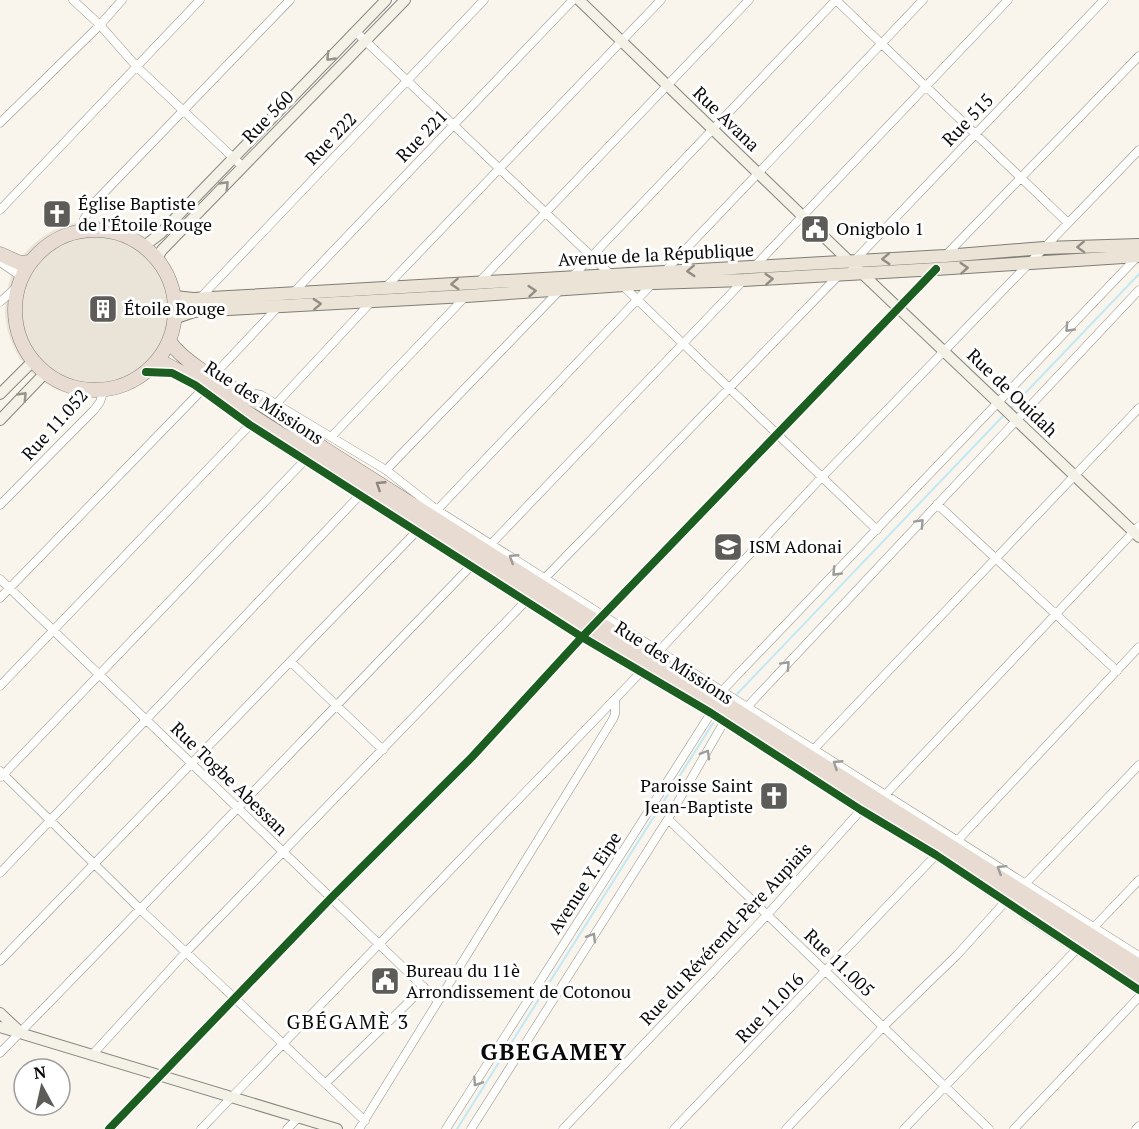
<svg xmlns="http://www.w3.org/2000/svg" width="1139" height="1129" font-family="'PT Serif',serif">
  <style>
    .plaza { fill: #e9e3d8 }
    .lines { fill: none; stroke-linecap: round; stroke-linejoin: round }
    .stream { stroke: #c2e8f3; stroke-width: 2 }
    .street-casing { stroke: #918f8b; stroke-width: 9 }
    .secondary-casing { stroke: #888682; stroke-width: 12 }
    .primary-casing { stroke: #7e7d78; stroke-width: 14 }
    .highway-casing { stroke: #7e7d78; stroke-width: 15 }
    .street { stroke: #fefefc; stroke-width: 8 }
    .secondary { stroke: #f4f1e6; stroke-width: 10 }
    .primary { stroke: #ebe3d6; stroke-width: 12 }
    .highway { stroke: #e8dbd2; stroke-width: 14 }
    .cycleway-casing { stroke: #fff; stroke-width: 11 }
    .cycleway { stroke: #1b5e20; stroke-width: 8 }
    .oneway { stroke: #96948e }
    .oneway2 { stroke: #918c84 }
    .oneway3 { stroke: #9c9c9b }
    .oneway4 { stroke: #8f8782 }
    .labels { text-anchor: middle; stroke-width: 6; stroke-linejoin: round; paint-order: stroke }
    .street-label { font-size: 18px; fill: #090909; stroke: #fff }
    .poi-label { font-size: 18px; fill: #090909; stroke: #fff; text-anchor: start }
    .neighbourhood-label { font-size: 20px; letter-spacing: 1.5px; fill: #090909; stroke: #fff }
    .district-label { font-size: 24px; font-weight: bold; letter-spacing: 1.5px; fill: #090909; stroke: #fff }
  </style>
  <rect width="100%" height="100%" fill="#f9f5ec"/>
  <path class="plaza" d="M5 309a88 88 0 1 1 176 0a88 88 0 1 1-176 0Z"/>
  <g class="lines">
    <path class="stream" d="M1010 409 1139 274
      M737 694 1004 415
      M457 1129 713 723"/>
    <g class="street-casing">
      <path id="street" d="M73 0 100 25 137 67 243 167
        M836 0 1068 223
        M355 31 611 275
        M0 123 100 25 122 0
        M0 210 200 0
        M82 231 84 219 93 204 290 0
        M946 255 1139 56
        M854 261 1104 0
        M0 262 22 277
        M754 267 1008 0
        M664 272 923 0
        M572 277 836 0
        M479 282 749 0
        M622 285 877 530
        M386 287 661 0
        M293 293 573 0
        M200 298 484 0
        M0 302 18 286
        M146 372 177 374
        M213 376 278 307
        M249 396 256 394 261 395 386 470 437 510 1139 956
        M212 397C267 438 326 473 383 510 473 568 562 626 654 680
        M276 404 372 301
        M331 437 466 296
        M386 470 560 290
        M937 504 1117 671
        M0 505 94 410 100 402 104 389
        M437 510 653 283
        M491 544 744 280
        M545 578 839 275
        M0 579 438 1001
        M0 598 202 390
        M659 651 822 477 1139 150
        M291 662 383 750
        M0 686 250 425
        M721 692 1138 256
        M746 708 1139 290
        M814 749 1139 408
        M0 771 141 910 365 1121
        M1 777 305 460
        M885 795 1139 526
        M668 819 989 1129
        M957 841 1139 647
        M0 873 360 495
        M1025 884 1139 765
        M1024 915 1139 990
        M1093 928 1139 880
        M0 961 416 532
        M0 1053C158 892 314 728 471 566
        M92 1055 186 952 527 600
        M326 1083 424 987
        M109 1129 331 898 472 757 582 637 936 269
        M201 1129 641 672
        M287 1129 299 1117
        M359 1129 613 719 615 714V700
        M446 1129 711 713
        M471 1129 668 819 724 722
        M563 1129 767 915 861 810
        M674 1129 936 855
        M786 1129 883 1027 957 955 1005 902
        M904 1129 1076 950
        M1014 1129 1139 997
        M1136 1129 1139 1126"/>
    </g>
    <g class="secondary-casing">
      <path id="secondary" d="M579 0 849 261 1139 537
        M144 246 160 234 386 0
        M157 258 162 250 405 0
        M0 394 33 361
        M0 420 45 373
        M0 1013 18 1030
        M0 1027 337 1129"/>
    </g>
    <g class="primary-casing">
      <path id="primary" d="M175 297 193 299 945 256 1044 248 1139 245
        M176 317 194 311 210 310 466 296 653 283 744 280 936 269 1139 256"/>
    </g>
    <g class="highway-casing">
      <path id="highway" d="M15 310a80 80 0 1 1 160 0a80 80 0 1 1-160 0Z
        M0 254 20 263 30 262
        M169 341C190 370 235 388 266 407 286 419 304 434 323 448L1139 966
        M158 360 203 384 367 490 1139 980"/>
    </g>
    <use href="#street" class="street"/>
    <use href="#secondary" class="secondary"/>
    <use href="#primary" class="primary"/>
    <use href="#highway" class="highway"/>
    <g class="cycleway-casing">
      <path id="cycleway" d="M146 372 172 373 195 385 250 425 582 637 711 713 861 810 936 855 1139 990
        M109 1129 331 898 472 757 582 637 936 269"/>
    </g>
    <use href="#cycleway" class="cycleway"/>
  </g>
  <defs><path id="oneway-chevron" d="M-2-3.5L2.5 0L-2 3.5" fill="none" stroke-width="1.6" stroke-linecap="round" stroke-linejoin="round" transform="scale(1.5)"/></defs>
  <g class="oneway">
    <use href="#oneway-chevron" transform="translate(330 57) rotate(134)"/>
    <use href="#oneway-chevron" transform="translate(225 185) rotate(-46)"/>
    <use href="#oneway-chevron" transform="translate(23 396) rotate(-46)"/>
  </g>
  <g class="oneway2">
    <use href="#oneway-chevron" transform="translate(1081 247) rotate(178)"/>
    <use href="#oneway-chevron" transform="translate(886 259) rotate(177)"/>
    <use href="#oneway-chevron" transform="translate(964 268) rotate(-4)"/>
    <use href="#oneway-chevron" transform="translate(691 271) rotate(177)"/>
    <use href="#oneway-chevron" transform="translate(769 279) rotate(-4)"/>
    <use href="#oneway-chevron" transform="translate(455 284) rotate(177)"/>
    <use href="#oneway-chevron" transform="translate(532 291) rotate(-5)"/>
    <use href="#oneway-chevron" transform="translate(317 304) rotate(-3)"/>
  </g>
  <g class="oneway3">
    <use href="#oneway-chevron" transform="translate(1069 328) rotate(134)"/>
    <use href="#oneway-chevron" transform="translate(920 523) rotate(-47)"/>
    <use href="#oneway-chevron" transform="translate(513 558) rotate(-148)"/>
    <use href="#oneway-chevron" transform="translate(836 572) rotate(134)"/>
    <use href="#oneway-chevron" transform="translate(786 665) rotate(-47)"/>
    <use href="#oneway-chevron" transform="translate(706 754) rotate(-60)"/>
    <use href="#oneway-chevron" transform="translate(837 764) rotate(-147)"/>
    <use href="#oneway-chevron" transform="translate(1001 869) rotate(-148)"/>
    <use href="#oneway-chevron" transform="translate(592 937) rotate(-58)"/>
    <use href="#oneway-chevron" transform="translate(477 1082) rotate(123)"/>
  </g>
  <use class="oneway4" href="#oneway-chevron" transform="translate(380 485) rotate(-147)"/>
  <defs>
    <g id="church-square" transform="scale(1.5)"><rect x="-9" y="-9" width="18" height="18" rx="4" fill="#5d5c58" stroke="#fff"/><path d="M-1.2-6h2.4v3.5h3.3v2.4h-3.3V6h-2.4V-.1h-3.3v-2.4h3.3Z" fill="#fff"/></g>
    <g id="civic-square" transform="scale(1.5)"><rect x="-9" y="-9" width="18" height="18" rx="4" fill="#5d5c58" stroke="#fff"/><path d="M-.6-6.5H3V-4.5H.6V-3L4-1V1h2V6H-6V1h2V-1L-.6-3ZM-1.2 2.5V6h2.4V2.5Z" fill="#fff"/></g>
    <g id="building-square" transform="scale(1.5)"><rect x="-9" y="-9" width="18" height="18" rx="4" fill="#5d5c58" stroke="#fff"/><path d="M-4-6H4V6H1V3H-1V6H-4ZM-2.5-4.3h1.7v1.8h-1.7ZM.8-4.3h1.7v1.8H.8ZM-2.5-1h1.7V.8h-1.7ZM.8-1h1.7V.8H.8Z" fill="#fff"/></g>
    <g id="university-square" transform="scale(1.5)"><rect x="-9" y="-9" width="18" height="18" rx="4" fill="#5d5c58" stroke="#fff"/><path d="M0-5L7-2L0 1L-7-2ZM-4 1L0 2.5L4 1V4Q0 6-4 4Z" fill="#fff"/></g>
  </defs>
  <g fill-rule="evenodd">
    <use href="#church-square" x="57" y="214"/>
    <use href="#civic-square" x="815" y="229"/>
    <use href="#building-square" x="103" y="309"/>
    <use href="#university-square" x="728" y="547"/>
    <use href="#church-square" x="774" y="796"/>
    <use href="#civic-square" x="385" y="981"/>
  </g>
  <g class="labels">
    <g class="street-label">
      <text transform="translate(268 117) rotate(-46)" y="6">Rue 560</text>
      <text transform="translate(726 119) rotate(44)" y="6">Rue Avana</text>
      <text transform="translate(968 120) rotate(-46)" y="6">Rue 515</text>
      <text transform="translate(422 136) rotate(-46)" y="6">Rue 221</text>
      <text transform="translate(331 139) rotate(-46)" y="6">Rue 222</text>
      <text transform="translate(656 255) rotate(-3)" y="6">Avenue de la République</text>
      <text transform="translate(1012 393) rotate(44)" y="6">Rue de Ouidah</text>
      <text transform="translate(264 403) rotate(33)" y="6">Rue des Missions</text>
      <text transform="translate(55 425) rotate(-48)" y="6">Rue 11.052</text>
      <text transform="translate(674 663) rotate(33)" y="6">Rue des Missions</text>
      <text transform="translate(229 779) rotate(44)" y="6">Rue Togbe Abessan</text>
      <text transform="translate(585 883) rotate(-57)" y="6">Avenue Y. Eipe</text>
      <text transform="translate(726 934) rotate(-47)" y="6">Rue du Révérend-Père Aupiais</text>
      <text transform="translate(839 963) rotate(44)" y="6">Rue 11.005</text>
      <text transform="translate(770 1008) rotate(-46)" y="6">Rue 11.016</text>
    </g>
    <g class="poi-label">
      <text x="78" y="210">Église Baptiste<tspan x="78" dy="21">de l'Étoile Rouge</tspan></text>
      <text x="836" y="235">Onigbolo 1</text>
      <text x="124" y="315">Étoile Rouge</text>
      <text x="749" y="553">ISM Adonai</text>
      <text x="753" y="792" text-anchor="end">Paroisse Saint<tspan x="753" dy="21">Jean-Baptiste</tspan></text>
      <text x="406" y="977">Bureau du 11è<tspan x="406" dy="21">Arrondissement de Cotonou</tspan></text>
    </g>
    <g class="neighbourhood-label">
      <text x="348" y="1029">GBÉGAMÈ 3</text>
    </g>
    <g class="district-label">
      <text x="554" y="1060">GBEGAMEY</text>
    </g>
  </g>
  <g transform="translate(42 1087) rotate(352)"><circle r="28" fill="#ffffff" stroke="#9d9d9d" stroke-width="1.5"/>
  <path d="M0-4.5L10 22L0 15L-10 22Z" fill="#5d5c58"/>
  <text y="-9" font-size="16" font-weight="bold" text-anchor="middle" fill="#090909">N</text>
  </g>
</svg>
